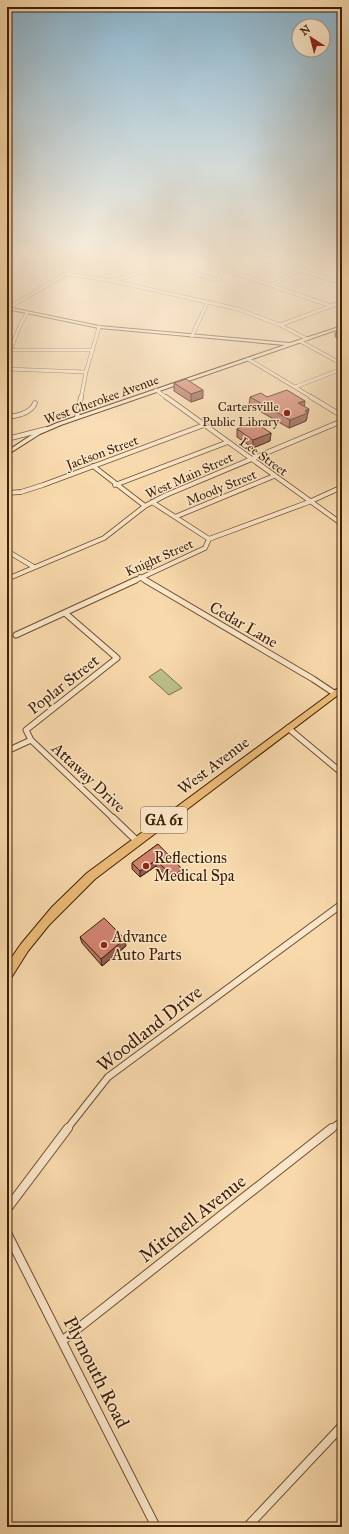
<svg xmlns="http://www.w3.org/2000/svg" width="349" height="1534" font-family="'IM FELL Great Primer',serif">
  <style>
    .green { fill: #bbc08b; stroke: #7c7049 }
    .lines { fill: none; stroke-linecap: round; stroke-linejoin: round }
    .minor-far4-casing { stroke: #6c4f30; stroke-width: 4 }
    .minor-far3-casing { stroke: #6c4f30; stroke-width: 5.5 }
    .minor-far2-casing { stroke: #6c4f30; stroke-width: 7 }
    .minor-far1-casing { stroke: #6c4f30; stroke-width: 8 }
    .minor-casing { stroke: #6c4f30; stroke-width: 10 }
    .secondary-casing { stroke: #3e2107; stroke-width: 2 }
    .primary-casing { stroke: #3e2107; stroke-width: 2 }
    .minor-far4 { stroke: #fae6c9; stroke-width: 3 }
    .minor-far3 { stroke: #fae6c9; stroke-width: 4 }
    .minor-far2 { stroke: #fae6c9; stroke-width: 5 }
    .minor-far1 { stroke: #fae6c9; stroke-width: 6 }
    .minor { stroke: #fae6c9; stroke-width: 8 }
    .secondary { fill: #fae6c9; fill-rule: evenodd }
    .primary { fill: #ecbc76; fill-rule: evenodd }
    .wall { fill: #b57163; stroke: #3e2107 }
    .shaded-wall { fill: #945c50; stroke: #3e2107 }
    .building { fill: #d38373; stroke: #3e2107 }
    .poi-dot { fill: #8f2418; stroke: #fae6c9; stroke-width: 1.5 }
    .labels { text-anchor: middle; stroke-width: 3; stroke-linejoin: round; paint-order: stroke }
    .far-street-label { font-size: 13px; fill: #3e2107; stroke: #fae6c9 }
    .far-poi-label { font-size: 13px; fill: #3e2107; stroke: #fae6c9; text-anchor: end }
    .shield { fill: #fae6c9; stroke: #765c41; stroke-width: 1 }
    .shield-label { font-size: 15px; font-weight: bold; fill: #3e2107 }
    .street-label { font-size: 16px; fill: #3e2107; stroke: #fae6c9 }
    .poi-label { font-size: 16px; fill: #3e2107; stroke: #fae6c9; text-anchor: start }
    .near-street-label { font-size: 19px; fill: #3e2107; stroke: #fae6c9 }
  </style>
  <rect width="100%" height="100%" fill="#f8d9ac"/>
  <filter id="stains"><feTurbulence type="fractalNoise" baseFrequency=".005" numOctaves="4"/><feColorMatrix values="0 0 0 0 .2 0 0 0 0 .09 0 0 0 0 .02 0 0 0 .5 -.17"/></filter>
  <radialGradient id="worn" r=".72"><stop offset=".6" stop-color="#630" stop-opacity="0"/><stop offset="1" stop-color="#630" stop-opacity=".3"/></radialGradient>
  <path class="green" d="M161 669 182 688 169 695 149 677Z"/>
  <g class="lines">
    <g class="minor-far4-casing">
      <path id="minor-far4" d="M83 258 91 262
        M187 258 224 269 331 306
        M259 258 342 283
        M340 258H342
        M171 265 216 280 219 279 223 271 238 258
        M67 274 113 281 238 309 280 325 307 339
        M115 280 192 259
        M272 285 319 258
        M8 308 81 265 107 258
        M280 325 342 302
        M192 336 207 303
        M300 341 342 364
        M11 350H93
        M7 358 21 323 27 313
        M248 359 313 398
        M7 369 86 372
        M295 387 342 369
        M156 390 167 398
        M81 398 86 372 99 327"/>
    </g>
    <g class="minor-far3-casing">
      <path id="minor-far3" d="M166 397 342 524
        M311 397 342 416
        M7 417C17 416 31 413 35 403
        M77 417 81 397
        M7 439 46 429
        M93 466 145 506
        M115 485 228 442
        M7 493 21 492 43 485 204 425
        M152 502 209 539
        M175 517 274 476
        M7 551 34 567
        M140 577 146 581
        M7 579 104 538 145 506 166 495 342 421
        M134 581 205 548 209 539 309 502 342 487"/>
    </g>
    <g class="minor-far2-casing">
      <path id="minor-far2" d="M145 580 313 679 334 693
        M65 613 117 658 26 730 31 740 114 819
        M16 635 136 580
        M288 728 342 773
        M7 751 31 740"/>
    </g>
    <g class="minor-far1-casing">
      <path id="minor-far1" d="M113 818 137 841
        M67 1129 108 1077 342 904
        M331 1129 342 1121"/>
    </g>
    <g class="minor-casing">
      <path id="minor" d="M7 1209 68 1128
        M7 1233 156 1527
        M62 1341 332 1128
        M247 1527 342 1426"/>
    </g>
    <g class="secondary-casing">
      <path id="secondary" d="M7 307 99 326 290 343 342 326V328L61 425 40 434 7 455V451L36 432 57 423 285 345 99 328 7 309Z"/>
    </g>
    <g class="primary-casing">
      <path id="primary" d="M342 685V692L95 879 49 925 28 951 11 978 7 979V964L21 944 52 907 87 873Z"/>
    </g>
    <use href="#minor-far4" class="minor-far4"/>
    <use href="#minor-far3" class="minor-far3"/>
    <use href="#minor-far2" class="minor-far2"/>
    <use href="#minor-far1" class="minor-far1"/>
    <use href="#minor" class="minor"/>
    <use href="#secondary" class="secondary"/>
    <use href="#primary" class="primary"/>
  </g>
  <path class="wall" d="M342 330V340L335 337V333Z
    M174 383 203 398 191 402 174 391Z
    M250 397H267L304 407 307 418 306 421 289 428 249 405Z
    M237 429 271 433 270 441 253 448 237 437Z
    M158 844 182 875 173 882 156 866 140 877 132 869V863Z
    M80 937 126 946 102 966 82 943Z"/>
  <path class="shaded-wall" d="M203 390V398L191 402V394Z
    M305 401 304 409 298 403Z
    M309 409 306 421 289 428 290 420 305 411Z
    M271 433 270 441 253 448V440Z
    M156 860V866L140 877V871Z
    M182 869V875L173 882V877Z
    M125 939 126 946 102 966 101 959Z"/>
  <path class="building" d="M342 330V336L335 333Z
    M186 379 203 390 191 394 174 383Z
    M287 390 305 401 298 403 309 409 305 411 308 413 290 420 250 397 261 393 267 397Z
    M253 421 271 433 253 440 237 429Z
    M158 844 182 869 173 877 156 860 140 871 132 863Z
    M104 918 125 939 101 959 80 937Z"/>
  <linearGradient id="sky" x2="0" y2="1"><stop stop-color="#8ab6d1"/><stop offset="0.55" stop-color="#fceeda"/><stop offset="1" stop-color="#fceeda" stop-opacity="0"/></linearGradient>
  <rect width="349" height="472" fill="url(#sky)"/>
  <g class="poi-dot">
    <circle cx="287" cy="413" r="4"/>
    <circle cx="146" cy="866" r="4"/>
    <circle cx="104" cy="945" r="4"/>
  </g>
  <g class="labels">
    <g class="far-street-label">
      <text transform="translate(101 399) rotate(-20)" y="5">West Cherokee Avenue</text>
      <text transform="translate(102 452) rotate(-20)" y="5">Jackson Street</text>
      <text transform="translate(264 456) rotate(36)" y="5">Lee Street</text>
      <text transform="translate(189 475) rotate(-24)" y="5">West Main Street</text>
      <text transform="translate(221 487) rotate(-22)" y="5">Moody Street</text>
      <text transform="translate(159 557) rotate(-24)" y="5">Knight Street</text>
    </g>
    <g class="far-poi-label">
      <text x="279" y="411">Cartersville<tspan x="279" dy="15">Public Library</tspan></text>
    </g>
    <rect class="shield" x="141" y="807" width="46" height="26" rx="3"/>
    <g class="shield-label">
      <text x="164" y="825">GA 61</text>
    </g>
    <g class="street-label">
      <text transform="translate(244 624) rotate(30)" y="6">Cedar Lane</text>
      <text transform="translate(63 684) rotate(-38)" y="6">Poplar Street</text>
      <text transform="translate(213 765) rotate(-37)" y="6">West Avenue</text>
      <text transform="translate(89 777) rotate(43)" y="6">Attaway Drive</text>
    </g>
    <g class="poi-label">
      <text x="154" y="863">Reflections<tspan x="154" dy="18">Medical Spa</tspan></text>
      <text x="112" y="942">Advance<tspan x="112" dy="18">Auto Parts</tspan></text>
    </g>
    <g class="near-street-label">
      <text transform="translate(149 1028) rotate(-38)" y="7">Woodland Drive</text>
      <text transform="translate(192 1218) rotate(-38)" y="7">Mitchell Avenue</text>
      <text transform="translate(97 1372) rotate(63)" y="7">Plymouth Road</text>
    </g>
  </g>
  <rect width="349" height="1534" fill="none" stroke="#f8d9ac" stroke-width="24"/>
  <rect x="8" y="8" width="333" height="1518" fill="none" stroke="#3e2107" stroke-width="2"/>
  <rect x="12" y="12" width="325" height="1510" fill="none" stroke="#3e2107"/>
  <g transform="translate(311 38) rotate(324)"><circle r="19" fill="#fae6c9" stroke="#af977b"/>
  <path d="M0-3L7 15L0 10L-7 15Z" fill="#8f2418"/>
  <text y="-6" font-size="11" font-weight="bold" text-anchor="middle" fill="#3e2107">N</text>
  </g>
  <rect width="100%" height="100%" filter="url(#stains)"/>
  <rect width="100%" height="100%" fill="url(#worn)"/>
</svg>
